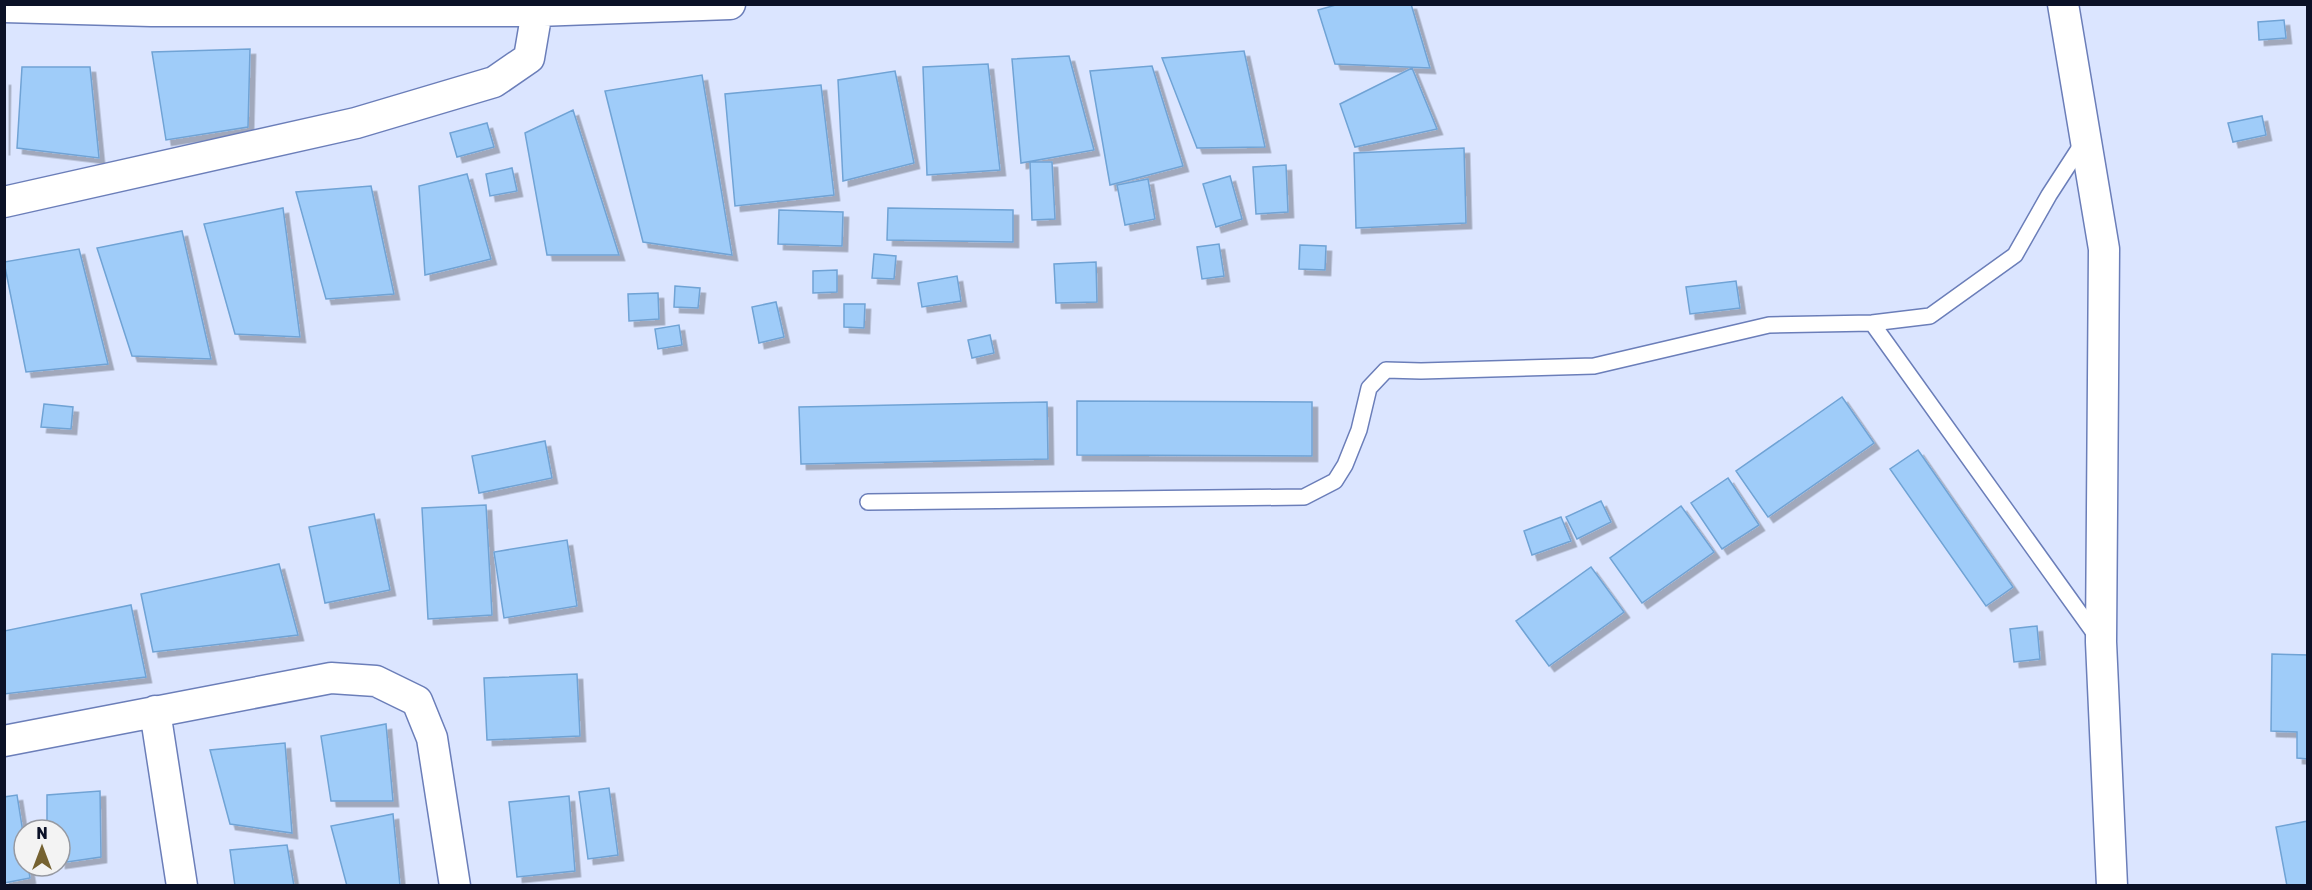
<svg xmlns="http://www.w3.org/2000/svg" width="2312" height="890" font-family="Rubik,sans-serif">
  <style>
    .building { fill: #9fccf9; stroke: #70a3d5; stroke-width: 1.5; filter: url(#shadow) }
    .lines { fill: none; stroke-linecap: round; stroke-linejoin: round }
    .lane-casing { stroke: #6b7eb9; stroke-width: 18 }
    .street-casing { stroke: #6b7eb9; stroke-width: 33 }
    .lane { stroke: #fff; stroke-width: 15 }
    .street { stroke: #fff; stroke-width: 30 }
  </style>
  <defs>
    <filter id="shadow"><feDropShadow dx="5.5" dy="5.5" stdDeviation="0" flood-color="#0004"/></filter>
  </defs>
  <rect width="100%" height="100%" fill="#dbe5ff"/>
  <path class="building" d="M1339 4H1411L1430 68 1335 64 1318 10Z
    M2284 20 2286 38 2259 40 2258 22Z
    M250 49 248 127 166 140 152 52Z
    M1244 51 1265 147 1197 148 1162 58Z
    M1069 56 1094 150 1021 163 1012 59Z
    M988 64 1000 170 927 175 923 67Z
    M1152 66 1183 166 1110 185 1090 71Z
    M22 67H90L99 158 17 148Z
    M1412 68 1437 129 1355 147 1340 104Z
    M895 71 914 163 843 181 838 80Z
    M702 75 732 255 643 242 605 91Z
    M4 80H5L4 150Z
    M821 85 834 195 735 206 725 94Z
    M573 110 619 255H547L525 133Z
    M2262 116 2266 135 2233 142 2228 123Z
    M487 123 494 147 457 157 450 133Z
    M1464 148 1466 223 1356 228 1354 153Z
    M1030 162H1052L1055 219 1032 220Z
    M1286 165 1288 212 1256 214 1253 167Z
    M512 168 517 191 490 196 486 174Z
    M467 174 491 259 425 275 419 186Z
    M1230 176 1242 219 1216 227 1203 184Z
    M1148 179 1155 219 1125 225 1117 185Z
    M371 186 394 294 326 299 296 192Z
    M283 208 300 337 235 334 204 224Z
    M888 208 1013 210V242L887 240Z
    M779 210 843 212 842 246 778 244Z
    M182 231 211 359 132 356 97 248Z
    M1219 244 1224 276 1202 279 1197 247Z
    M1300 245 1326 246 1325 270 1299 269Z
    M79 249 108 364 26 372 4 262Z
    M874 254 896 256 894 279 872 278Z
    M1096 262 1097 302 1056 303 1054 264Z
    M837 270V292L813 293V271Z
    M957 276 961 301 922 307 918 283Z
    M1736 281 1740 308 1690 314 1686 287Z
    M675 286 700 288 698 308 674 307Z
    M658 293 659 319 629 321 628 294Z
    M776 302 784 337 759 343 752 307Z
    M844 304H865L864 328 844 327Z
    M679 325 682 345 658 349 655 329Z
    M990 335 994 353 972 358 968 340Z
    M1842 397 1874 443 1768 517 1736 471Z
    M1077 401 1312 402V456L1077 455Z
    M1047 402 1048 459 801 464 799 407Z
    M44 404 73 407 71 429 41 427Z
    M545 441 552 478 479 493 472 456Z
    M1918 450 2013 587 1986 606 1890 469Z
    M1728 478 1759 525 1722 549 1691 503Z
    M1601 501 1611 522 1577 539 1566 517Z
    M486 505 492 615 428 619 422 508Z
    M1681 506 1714 552 1642 603 1610 558Z
    M374 514 390 590 325 603 309 527Z
    M1561 517 1571 541 1532 555 1524 531Z
    M567 540 577 606 504 618 494 552Z
    M279 564 298 635 153 652 141 594Z
    M1591 567 1624 612 1549 666 1516 621Z
    M131 605 146 677 4 694V631Z
    M2037 626 2040 659 2014 662 2010 629Z
    M2272 654 2308 655V759L2297 758V732L2271 731Z
    M577 674 580 736 487 740 484 678Z
    M386 724 393 801H331L321 736Z
    M285 743 292 833 230 824 210 750Z
    M609 788 618 855 588 859 579 792Z
    M100 791 101 857 60 863V830H47V795Z
    M17 795 24 839V866H28L30 878 4 883V797Z
    M569 796 575 871 517 877 509 802Z
    M393 814 400 886H347L331 826Z
    M2308 821V886H2287L2276 827Z
    M287 845 294 886H235L230 850Z"/>
  <g class="lines">
    <g class="lane-casing">
      <path id="lane" d="M1872 323 2097 637
        M868 502 1304 497 1335 481 1345 465 1359 430 1369 388 1386 370 1421 371 1594 366 1769 325 1872 323 1930 316 2015 255 2049 195 2084 141"/>
    </g>
    <g class="street-casing">
      <path id="street" d="M2063 4 2104 249 2101 642 2112 886
        M4 7 151 11H537L730 4
        M4 202 356 123 494 82 529 58 537 11
        M155 711 182 886
        M4 741 331 678 376 681 417 701 432 738 455 886"/>
    </g>
    <use href="#lane" class="lane"/>
    <use href="#street" class="street"/>
  </g>
  <rect width="2312" height="890" fill="none" stroke="#0b1127" stroke-width="12"/>
  <g transform="translate(42 848)"><circle r="28" fill="#f3f3f3" stroke="#9699a1" stroke-width="1.5"/>
  <path d="M0-4.5L10 22L0 15L-10 22Z" fill="#756231"/>
  <text y="-9" font-size="16" font-weight="bold" text-anchor="middle" fill="#0b1127">N</text>
  </g>
</svg>
